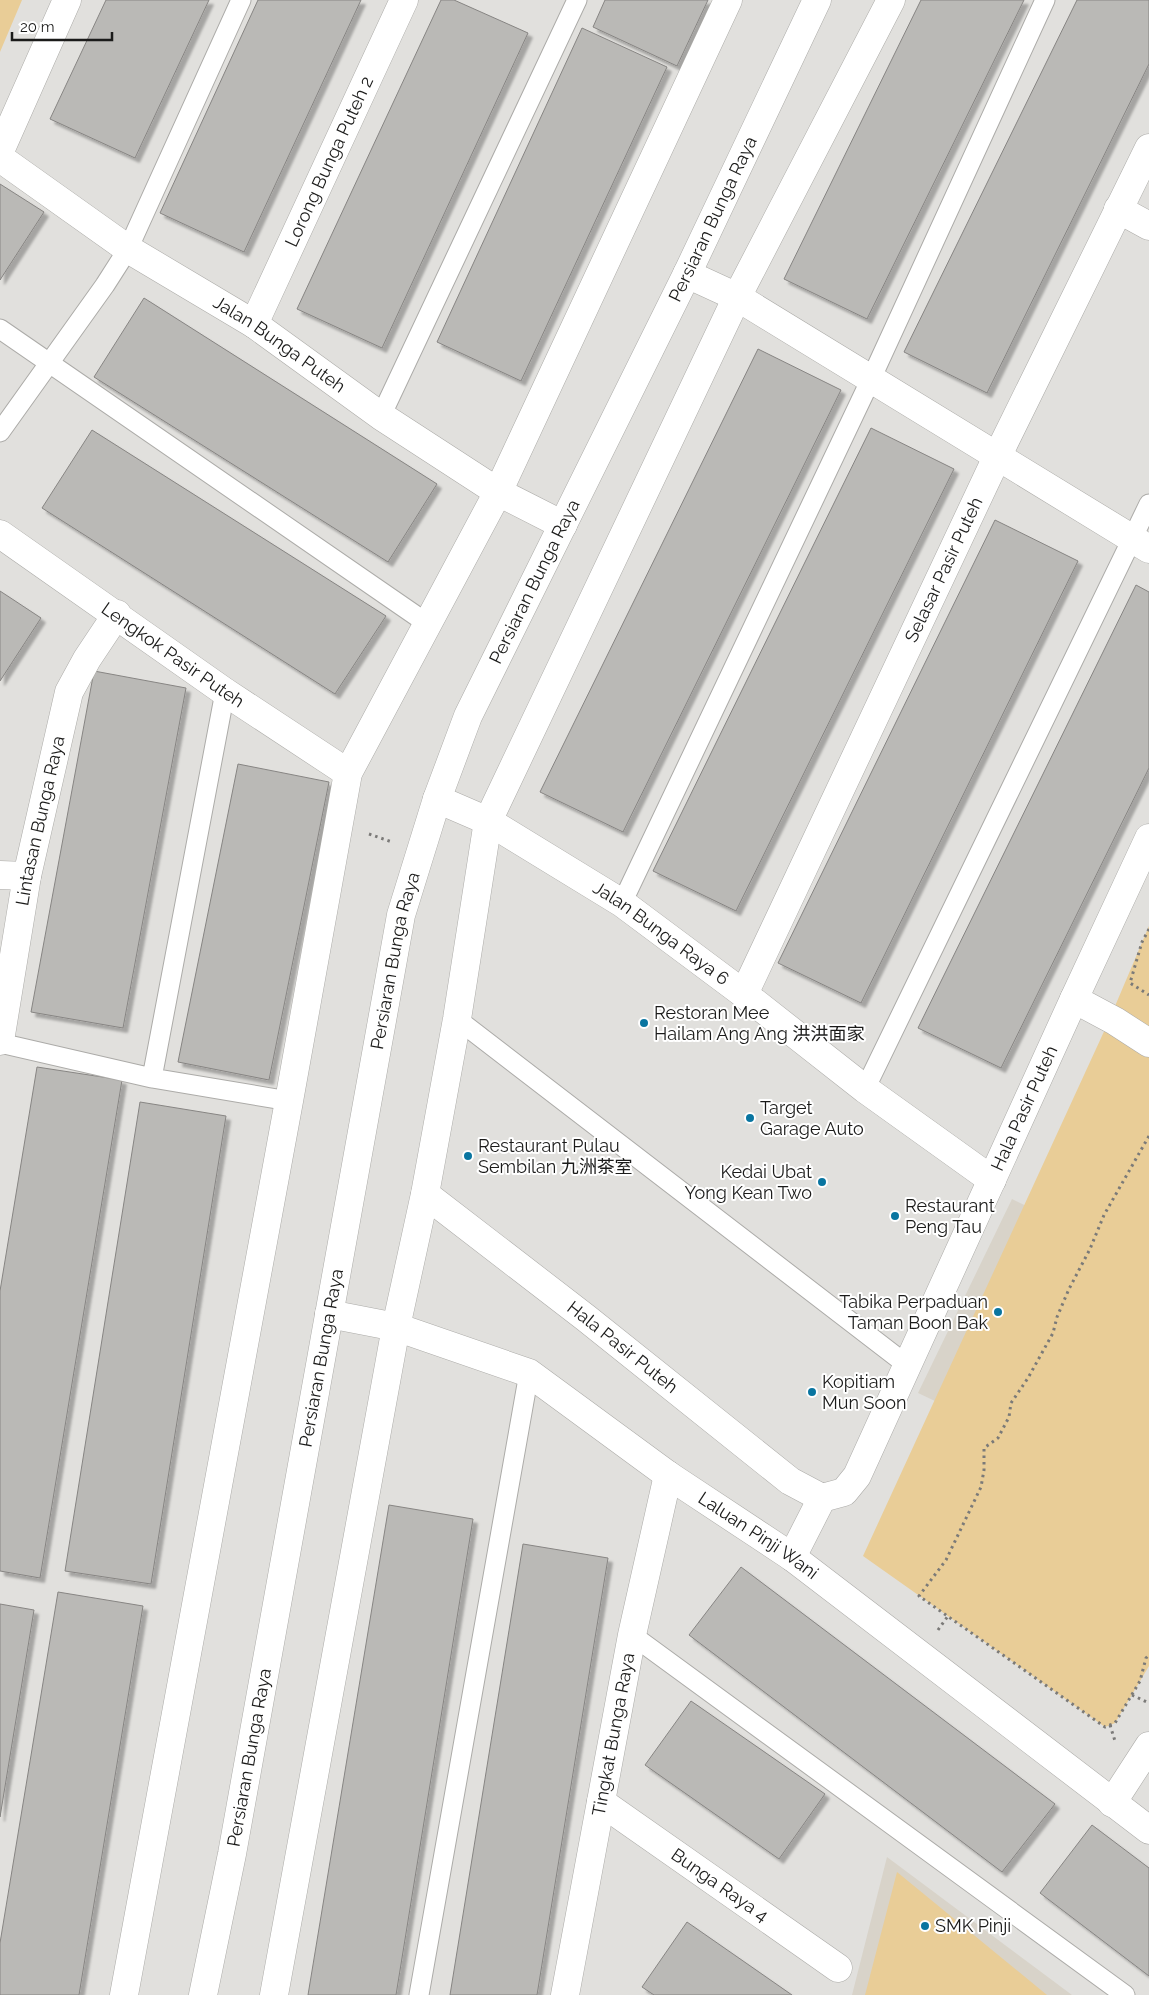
<svg xmlns="http://www.w3.org/2000/svg" width="1149" height="1995" font-family="Raleway,'Noto Sans SC',sans-serif">
  <style>
    .built { fill: #d8d3c9 }
    .green { fill: #e9cd97 }
    .building { fill: #bab9b6; stroke: #878583; filter: url(#shadow) }
    .lines { fill: none; stroke-linecap: round; stroke-linejoin: round }
    .lane-casing { stroke: #acaba8; stroke-width: 21 }
    .street-casing { stroke: #acaba8; stroke-width: 29 }
    .secondary-casing { stroke: #acaba8; stroke-width: 29 }
    .path { stroke: #7b7a78; stroke-width: 3; stroke-dasharray: 2.5 4; stroke-linecap: butt }
    .lane { stroke: #fff; stroke-width: 19 }
    .street { stroke: #fff; stroke-width: 28 }
    .secondary { stroke: #fff; stroke-width: 28 }
    .poi-dot { fill: #0975a0; stroke: #fff; stroke-width: 2 }
    .labels { text-anchor: middle; stroke-width: 4; stroke-linejoin: round; paint-order: stroke }
    .street-label { font-size: 18px; fill: #1b1b1a; stroke: #fff }
    .poi-label { font-size: 18px; fill: #1b1b1a; stroke: #fff; text-anchor: start }
  </style>
  <defs>
    <filter id="shadow"><feDropShadow dx="4.5" dy="4.5" stdDeviation="1" flood-color="#0004"/></filter>
  </defs>
  <rect width="100%" height="100%" fill="#e1e0dd"/>
  <path class="built" d="M1012 1199 1078 1231 984 1424 918 1393Z
    M887 1857 1072 1995H852Z"/>
  <path class="green" d="M0 0H22L0 52Z
    M1149 926V1666L1115 1723 1105 1727 863 1556 1107 1025Z
    M897 1872 1047 1995H865Z"/>
  <path class="building" d="M106 0H209L135 158 50 119Z
    M258 0H361L244 252 160 213Z
    M441 0H454L528 33 382 348 297 309Z
    M605 0H708L677 66 593 27Z
    M921 0H1024L867 319 784 279Z
    M1077 0H1149V64L987 393 904 352Z
    M582 28 667 67 521 381 437 342Z
    M0 184 44 212 0 280Z
    M144 298 437 484 388 562 94 377Z
    M758 349 841 390 623 832 540 792Z
    M871 428 954 469 736 911 653 871Z
    M92 430 386 616 335 694 42 508Z
    M995 520 1078 561 861 1003 778 963Z
    M1136 585 1149 592V768L1001 1068 918 1028Z
    M0 591 41 618 0 681Z
    M94 671 186 688 123 1028 31 1012Z
    M238 764 329 782 269 1080 178 1062Z
    M37 1067 122 1080 40 1578 0 1571V1291Z
    M140 1102 226 1116 151 1584 65 1571Z
    M389 1505 473 1519 396 1995H308Z
    M523 1544 608 1558 537 1995H450Z
    M741 1567 1055 1804 1002 1872 689 1635Z
    M58 1592 143 1606 79 1995H0V1943Z
    M0 1604 34 1610 0 1817Z
    M691 1701 825 1794 779 1859 645 1765Z
    M1092 1825 1149 1868V1976L1040 1893Z
    M687 1922 792 1995H654L642 1987Z"/>
  <g class="lines">
    <g class="lane-casing">
      <path id="lane" d="M0 329 428 624
        M381 416 577 0
        M0 432 105 285 128 249 241 0
        M622 903 871 379 1045 0
        M457 1019 907 1365
        M0 1043 152 1078 289 1101
        M152 1078 225 692
        M865 1089 1149 504
        M632 1635 1125 1995
        M419 1995 529 1373"/>
    </g>
    <g class="street-casing">
      <g id="street">
        <path d="M0 151 67 0"/>
        <path id="s1" d="M0 158 128 249 254 324 381 416 498 492 563 525"/>
        <path d="M1118 209 1149 226"/>
        <path d="M687 274 737 297 1149 549"/>
        <path id="s2" d="M254 324 404 0"/>
        <path id="s3" d="M0 534 225 692 348 773"/>
        <path id="s4" d="M437 799 488 821 622 903 744 994 865 1089 992 1180"/>
        <path d="M0 875 27 876"/>
        <path id="s5" d="M744 994 997 457 1149 148"/>
        <path d="M1074 999 1115 1021 1149 1043"/>
        <path id="s6" d="M0 1041 27 876 69 692 87 659 117 614"/>
        <path id="s7" d="M425 1194 586 1318 790 1481 822 1498 844 1492 857 1476 1074 999 1149 838"/>
        <path id="s8" d="M329 1314 396 1327 529 1373 668 1475 792 1557 1149 1830"/>
        <path d="M792 1557 822 1498"/>
        <path id="s9" d="M601 1802 838 1968"/>
        <path d="M1112 1803 1149 1746"/>
        <path d="M124 1995 289 1101 348 773 498 492 728 0"/>
        <path d="M274 1995 396 1327 425 1194 457 1019 488 821 737 297 891 0"/>
        <path id="s10" d="M565 1995 632 1635 668 1475"/>
      </g>
    </g>
    <g class="secondary-casing">
      <g id="secondary">
        <path id="s11" d="M203 1995 232 1854 401 915 437 799 468 716 687 274 817 0"/>
      </g>
    </g>
    <path class="path" d="M369 834 392 842
      M1149 929 1142 942 1130 983 1149 995
      M1149 1136 1104 1215 1090 1249 1069 1289 1057 1317 1053 1333 1028 1378 1011 1403 1009 1417 998 1438 984 1448V1470L981 1487 946 1560 919 1596 1105 1727 1115 1723 1140 1681 1146 1658 1149 1655
      M938 1630 948 1616
      M1132 1695 1149 1703
      M1110 1725 1115 1741"/>
    <use href="#lane" class="lane"/>
    <use href="#street" class="street"/>
    <use href="#secondary" class="secondary"/>
  </g>
  <g class="poi-dot">
    <circle cx="644" cy="1023" r="5"/>
    <circle cx="750" cy="1118" r="5"/>
    <circle cx="468" cy="1156" r="5"/>
    <circle cx="822" cy="1182" r="5"/>
    <circle cx="895" cy="1216" r="5"/>
    <circle cx="998" cy="1312" r="5"/>
    <circle cx="812" cy="1392" r="5"/>
    <circle cx="925" cy="1926" r="5"/>
  </g>
  <g class="labels">
    <g class="street-label">
      <text dy="6" stroke="none"><textPath href="#s2" startOffset="179">Lorong Bunga Puteh 2</textPath></text>
      <text dy="6" stroke="none"><textPath href="#s11" startOffset="1862">Persiaran Bunga Raya</textPath></text>
      <text dy="6" stroke="none"><textPath href="#s1" startOffset="336">Jalan Bunga Puteh</textPath></text>
      <text dy="6" stroke="none"><textPath href="#s5" startOffset="469">Selasar Pasir Puteh</textPath></text>
      <text dy="6" stroke="none"><textPath href="#s11" startOffset="1458">Persiaran Bunga Raya</textPath></text>
      <text dy="6" stroke="none"><textPath href="#s3" startOffset="211">Lengkok Pasir Puteh</textPath></text>
      <text dy="6" stroke="none"><textPath href="#s6" startOffset="224">Lintasan Bunga Raya</textPath></text>
      <text dy="6" stroke="none"><textPath href="#s4" startOffset="262">Jalan Bunga Raya 6</textPath></text>
      <text dy="6" stroke="none"><textPath href="#s11" startOffset="1052">Persiaran Bunga Raya</textPath></text>
      <text dy="6" stroke="none"><textPath href="#s7" startOffset="948">Hala Pasir Puteh</textPath></text>
      <text dy="6" stroke="none"><textPath href="#s7" startOffset="250">Hala Pasir Puteh</textPath></text>
      <text dy="6" stroke="none"><textPath href="#s11" startOffset="648">Persiaran Bunga Raya</textPath></text>
      <text dy="6" stroke="none"><textPath href="#s8" startOffset="490">Laluan Pinji Wani</textPath></text>
      <text dy="6" stroke="none"><textPath href="#s10" startOffset="265">Tingkat Bunga Raya</textPath></text>
      <text dy="6" stroke="none"><textPath href="#s11" startOffset="242">Persiaran Bunga Raya</textPath></text>
      <text dy="6" stroke="none"><textPath href="#s9" startOffset="145">Bunga Raya 4</textPath></text>
    </g>
    <g class="poi-label">
      <text x="654" y="1019">Restoran Mee<tspan x="654" dy="21">Hailam Ang Ang 洪洪面家</tspan></text>
      <text x="760" y="1114">Target<tspan x="760" dy="21">Garage Auto</tspan></text>
      <text x="478" y="1152">Restaurant Pulau<tspan x="478" dy="21">Sembilan 九洲茶室</tspan></text>
      <text x="812" y="1178" text-anchor="end">Kedai Ubat<tspan x="812" dy="21">Yong Kean Two</tspan></text>
      <text x="905" y="1212">Restaurant<tspan x="905" dy="21">Peng Tau</tspan></text>
      <text x="988" y="1308" text-anchor="end">Tabika Perpaduan<tspan x="988" dy="21">Taman Boon Bak</tspan></text>
      <text x="822" y="1388">Kopitiam<tspan x="822" dy="21">Mun Soon</tspan></text>
      <text x="935" y="1932">SMK Pinji</text>
    </g>
  </g>
  <path d="M12 32v8h100v-8" fill="none" stroke="#1b1b1a" stroke-width="2.5"/>
  <text x="20" y="32" font-size="15" fill="#1b1b1a" stroke="#ffffff" stroke-width="4" paint-order="stroke">20 m</text>
</svg>
